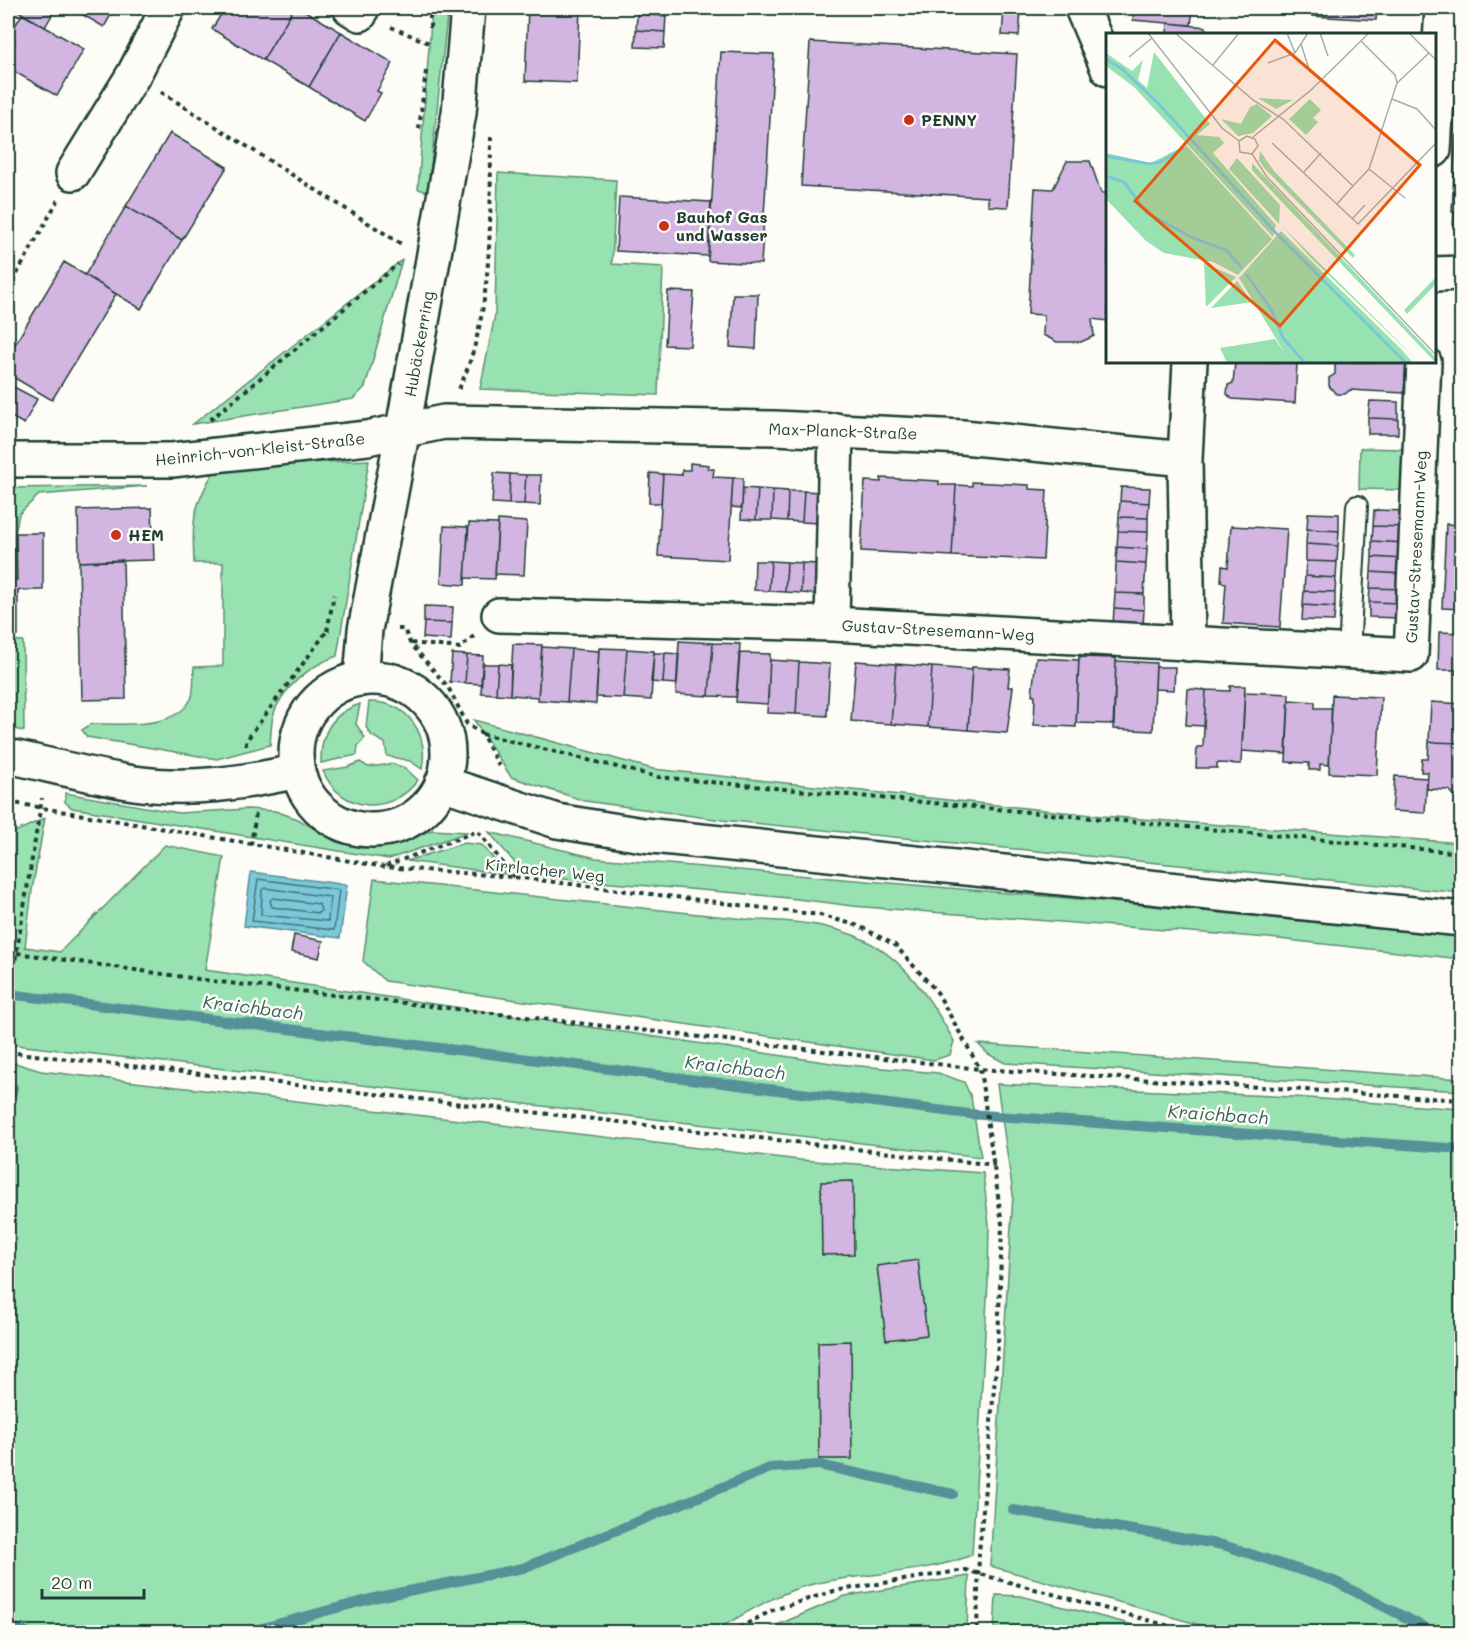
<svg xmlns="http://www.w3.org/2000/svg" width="1469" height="1640" font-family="Mali,sans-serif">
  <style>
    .green { fill: #98e1b0; stroke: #5c8f72; stroke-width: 1.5 }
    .water { fill: #7bc7da; stroke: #569098; stroke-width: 1.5 }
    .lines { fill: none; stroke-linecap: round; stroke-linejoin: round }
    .shore { stroke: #447476; stroke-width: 1.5 }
    .stream { stroke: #569098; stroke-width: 10 }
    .building { fill: #d3b5e2; stroke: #1f3d34; stroke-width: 1.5 }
    .service-casing { stroke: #1f3d34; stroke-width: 24 }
    .minor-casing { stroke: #1f3d34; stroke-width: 38 }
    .secondary-casing { stroke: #1f3d34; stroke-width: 38 }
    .path { stroke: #1f3d34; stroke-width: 4; stroke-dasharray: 4.5 4.5; stroke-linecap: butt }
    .service { stroke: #fdfcf7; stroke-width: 20 }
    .minor { stroke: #fdfcf7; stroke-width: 33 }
    .secondary { stroke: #fdfcf7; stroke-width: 33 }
    .poi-dot { fill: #c8321e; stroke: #fdfcf7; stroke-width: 2 }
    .labels { text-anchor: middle; stroke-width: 5; stroke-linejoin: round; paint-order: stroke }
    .poi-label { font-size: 16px; font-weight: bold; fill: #1f3d34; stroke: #fdfcf7; text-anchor: start }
    .street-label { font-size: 16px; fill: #1f3d34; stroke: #fdfcf7 }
    .water-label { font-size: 18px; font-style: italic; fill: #36605e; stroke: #fdfcf7 }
    .inset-river { fill: none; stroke: #7bc7da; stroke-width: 3 }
    .inset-road { fill: none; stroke: #a4b0a9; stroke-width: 1.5 }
    .view { fill: #e8590c; fill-opacity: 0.15; stroke: #e8590c; stroke-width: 3 }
    .inset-edge { fill: none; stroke: #1f3d34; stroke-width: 3 }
  </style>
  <rect width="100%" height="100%" fill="#fdfcf7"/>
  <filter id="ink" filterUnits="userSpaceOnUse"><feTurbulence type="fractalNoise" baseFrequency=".0167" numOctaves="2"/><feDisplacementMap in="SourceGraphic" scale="12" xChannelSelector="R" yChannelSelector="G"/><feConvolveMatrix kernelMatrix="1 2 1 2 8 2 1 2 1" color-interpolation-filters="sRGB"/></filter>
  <g filter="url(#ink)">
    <path class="green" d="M432 8H448L428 192 418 189Z
      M498 173 616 180 612 264 663 267 658 395 480 389 495 315Z
      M402 260 365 387 353 399 193 424Z
      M1360 448 1403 449 1404 490 1359 489Z
      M369 460 337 656C311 665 281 688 273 716 271 725 271 736 270 745L217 759 87 737 82 730 91 724C121 723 174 731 191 699 195 691 193 676 194 667L223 666V563H194C192 515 193 509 216 467Z
      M147 486 39 495 19 514 15 533 16 579H8V488Z
      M8 640 23 641 24 731 8 728Z
      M369 702C408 701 429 734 422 769L410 761 387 756 385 743 372 736 366 727Z
      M360 704 356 724 365 738 358 746 357 755 321 763C320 734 332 713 360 704Z
      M474 720 653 769 1102 816 1461 843V893L722 820 585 801 511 777Z
      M360 762 368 767 393 764 405 768 418 780C391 816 341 813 323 771L348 767Z
      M65 793 179 813 248 809 275 811 298 819 336 842 360 848 390 846 432 830 468 832 389 859 72 808 65 802Z
      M8 817 15 832 45 818 32 890 25 947 60 952 165 845 224 857 205 970 838 1064 938 1073 964 1082 971 1097 981 1157 8 1044Z
      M489 832 596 858 1102 901 1461 937V959L1269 938 852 906C744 890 634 887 525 875Z
      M464 843 482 845 506 874 407 861Z
      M374 879 754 920C863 922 901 946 954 1041L950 1055 934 1060 385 981 363 961Z
      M978 1044 1461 1079V1091L1005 1063 988 1054Z
      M15 1063 41 1071 800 1160 983 1173 989 1225 988 1282 972 1555C921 1575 865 1572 813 1584 778 1592 744 1614 713 1632H8V1085Z
      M997 1084 1294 1097 1461 1109V1632H1225L990 1566 1013 1194Z
      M969 1576 967 1632H761L845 1596Z
      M996 1595 1021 1596 1161 1632H994Z"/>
    <path class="water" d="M251 872 347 885 340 938 244 926Z"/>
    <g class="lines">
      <path class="shore" d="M258 879 339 890 334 930 252 921Z
        M265 888 330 897 328 921 261 915 262 890Z
        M273 898 319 904 321 911 318 913 272 907 270 900Z"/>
      <path class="stream" d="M8 994 969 1114 1462 1149
        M8 1106 13 1088
        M1013 1510 1223 1545 1334 1581 1434 1632
        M8 1625 26 1632
        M248 1632 378 1597 523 1568 770 1468 819 1465 953 1494"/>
    </g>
    <path class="building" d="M20 8H44L53 13 45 27 18 11Z
      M71 8H115L104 27Z
      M225 8H294L263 60 212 29Z
      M294 8H300L341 32 309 87 263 60Z
      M528 8H580L577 83 525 81Z
      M1134 8H1193L1191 25 1133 20Z
      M1313 8H1377L1376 20 1312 16Z
      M1004 9 1021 11 1019 36 1002 35Z
      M22 14 84 49 57 96 8 68V53L15 40 9 36Z
      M637 14 666 16 665 32 636 30Z
      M1168 23 1206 27 1205 34H1167Z
      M636 30 665 32 664 48 635 47Z
      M341 32 393 63 377 91 381 93 365 121 309 87Z
      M810 42 1017 54 1008 207 988 206V197L801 186Z
      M721 52 774 54 761 264 708 261Z
      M170 133 227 167 182 240 126 206Z
      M1456 135H1462V174L1454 173Z
      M1067 161H1090L1101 193H1108V321L1092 319 1094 336 1081 342H1057L1043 335 1044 315 1028 314 1035 188 1053 189Z
      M1454 173 1462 174V213L1452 212Z
      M619 197 711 202 708 256 616 251Z
      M126 206 182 240 141 309 85 275Z
      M1454 212 1462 213V228H1453Z
      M64 262 116 294 52 400 8 374V356Z
      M668 291 694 292 690 346 665 345Z
      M733 294H758L756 349 730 347Z
      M1235 362H1297L1295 403 1232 399 1227 394 1228 385 1233 383Z
      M1335 362H1406L1404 393 1350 390 1345 394H1336L1329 386V378L1335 374Z
      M8 384 37 399 24 424 8 415Z
      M1370 401 1398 402V419L1368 418Z
      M1368 418 1398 419V434H1368Z
      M690 463 709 465 708 469H714L713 477 733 478 728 560 658 556 663 474 682 475V470H690Z
      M494 473 510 474 509 504 492 503Z
      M650 473 663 474 661 503H649Z
      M510 474 526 475 524 504H509Z
      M526 475H541L540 505 524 504Z
      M733 478H743L742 508 731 507Z
      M881 478 939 481V485H956L952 556 861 551 865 481 881 482Z
      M972 482 1029 485V489L1047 490 1043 560 952 556 956 485 972 486Z
      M1121 487 1150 488 1149 503 1120 501Z
      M743 488 758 489 756 520 741 519Z
      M758 489 773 490 772 520H756Z
      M773 490 788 491 787 521 772 520Z
      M788 491H804L802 522 787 521Z
      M804 491 820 492 818 523 802 522Z
      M1120 501 1149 503 1148 518 1119 517Z
      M152 508 154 560 79 562 78 510Z
      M1374 510 1406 511 1405 527 1373 526Z
      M1308 513 1339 514V531L1307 529Z
      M1119 517 1148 518V532L1118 531Z
      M498 520 527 522 524 575 495 574Z
      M469 523 498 524 495 579 465 578Z
      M1446 524 1462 525V609L1442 608Z
      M444 526 468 527 465 585 441 583Z
      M1231 526 1287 529 1280 627 1223 623 1226 583 1221 582 1222 566 1228 567Z
      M1373 526 1405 527 1404 543 1372 541Z
      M1307 529 1339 531 1338 546 1306 544Z
      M1118 531 1148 532 1147 549 1117 547Z
      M16 533H43V590H18V636H8V580H17Z
      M1372 541 1404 543 1403 559 1372 557Z
      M1306 544 1338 546 1337 562 1306 561Z
      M1117 547 1147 549 1146 564 1116 562Z
      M1372 557 1403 559 1402 574 1371 572Z
      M123 560 126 699 82 700 79 562Z
      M755 561H771L769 591 754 590Z
      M771 561 787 562 785 592 769 591Z
      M1306 561 1337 562 1336 578 1305 576Z
      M787 562 802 563 801 593 785 592Z
      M1116 562 1146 564 1144 594 1115 593Z
      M802 563 817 564 815 594 801 593Z
      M1371 572 1402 574V589L1370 588Z
      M1305 576 1336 578 1335 592 1304 591Z
      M1370 588 1402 589 1401 603 1369 602Z
      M1304 591 1335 592V607L1303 605Z
      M1115 593 1144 594V610L1114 608Z
      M1369 602 1401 603 1400 618 1369 617Z
      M1303 605 1335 607 1334 621 1302 620Z
      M424 606 453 607 452 623 424 622Z
      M1114 608 1144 610 1143 626 1113 625Z
      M424 622 452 623 451 640 423 638Z
      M1439 632 1462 633V674H1455L1456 670H1438Z
      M679 641 713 643 709 696 676 694Z
      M713 643 740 644 736 697 709 696Z
      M513 644 542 645 538 697 510 695Z
      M542 647 571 649 567 702 538 700Z
      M599 648 627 649 623 698 596 697Z
      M571 649 599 651 596 704 567 702Z
      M627 649 654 651 651 700 623 698Z
      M654 653H665L663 683 651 682Z
      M665 653 679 654 677 684 663 683Z
      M740 653 770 654 768 704 736 702Z
      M452 654 467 655 465 683 450 682Z
      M467 655 483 656 481 684 465 683Z
      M1079 657 1116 658 1114 724 1076 723Z
      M1036 658 1079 660 1076 727 1034 725 1035 695H1032Z
      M770 660 799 662 796 714 767 713Z
      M856 661 896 664 891 724 851 721Z
      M1116 661 1156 663 1153 731 1113 729Z
      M799 662 830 664 827 716 796 714Z
      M483 664H498L496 694 481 693Z
      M498 664 511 665 510 695 496 694Z
      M896 664 932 667 928 727 891 724Z
      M932 667 972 670 968 730 928 727Z
      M972 667 1010 669 1008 687H1013L1007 733 968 730Z
      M1156 667H1175L1174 690 1155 689Z
      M1230 686H1245L1241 764 1217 763V768H1196L1197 747H1203L1206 690 1230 691Z
      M1188 689 1206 690 1204 726 1186 725Z
      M1245 692 1289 694 1286 754 1242 751Z
      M1332 695 1381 697 1377 775 1329 773Z
      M1289 700 1315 702V708H1332L1329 765 1320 764V770H1309V763L1286 762Z
      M1431 702 1462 704V743L1429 742Z
      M1429 742 1462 743V799L1457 798 1449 790 1427 789 1428 772H1421L1422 759H1428Z
      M1395 776 1427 778 1425 813 1392 811Z
      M294 935 323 941 319 958 291 952Z
      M853 1181 854 1254 822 1255 821 1182Z
      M918 1260 927 1335 886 1340 877 1266Z
      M851 1341 852 1459H819L818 1342Z"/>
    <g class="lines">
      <g class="service-casing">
        <path id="service" d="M1349 652 1357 506"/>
      </g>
      <g class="minor-casing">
        <path id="minor" d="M350 8 360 14
          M1082 8 1108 69
          M1434 150 1442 8
          M73 173 134 74 168 8
          M1434 274 1462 273
          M1185 459 1188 644
          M8 460H172L367 438 444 422 775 428 963 437 1185 459 1190 362
          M499 615 832 624 1411 655 1424 362
          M832 624 836 430
          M361 679 365 630 403 429 459 113 468 8"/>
      </g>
      <g class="secondary-casing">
        <path id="secondary" d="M296 754a76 76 0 1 1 152 0a76 76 0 1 1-152 0Z
          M8 756C50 765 91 776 134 783 189 791 244 783 298 771
          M442 783 557 821 643 835 1462 919"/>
      </g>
      <path class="path" d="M391 27 429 43
        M430 28V8
        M161 92 403 245
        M419 129 426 71
        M8 290 58 200
        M459 389C494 314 490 219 491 137
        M210 420 398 264
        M398 629H404L410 643 448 687 467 724 482 734 499 766
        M327 631 334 595
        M411 643 460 648 474 636
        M482 734 658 777 1462 853
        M246 746V741L327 631H330
        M8 802 385 867 514 877 820 915 859 926 895 945 937 992 980 1069 1002 1224 998 1345 979 1553 977 1632
        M478 832 514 877
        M251 845 256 813
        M386 866 477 831
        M17 953 212 981 980 1069 1462 1100
        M8 1004 42 798
        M8 1052 995 1165
        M731 1632 773 1610 834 1591 965 1570 1191 1632"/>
      <use href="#service" class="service"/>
      <use href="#minor" class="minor"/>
      <use href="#secondary" class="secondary"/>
    </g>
  </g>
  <g class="poi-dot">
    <circle cx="909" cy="120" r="6"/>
    <circle cx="664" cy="226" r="6"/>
    <circle cx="116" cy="535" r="6"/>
  </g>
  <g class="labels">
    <g class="poi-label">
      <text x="921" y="126">PENNY</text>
      <text x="676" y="223">Bauhof Gas<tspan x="676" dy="18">und Wasser</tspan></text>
      <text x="128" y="541">HEM</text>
    </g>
    <g class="street-label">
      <text transform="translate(419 344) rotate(-80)" y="6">Hubäckerring</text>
      <text transform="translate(843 431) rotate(2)" y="6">Max-Planck-Straße</text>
      <text transform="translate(260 449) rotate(-6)" y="6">Heinrich-von-Kleist-Straße</text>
      <text transform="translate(1416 547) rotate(-87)" y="6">Gustav-Stresemann-Weg</text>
      <text transform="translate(938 630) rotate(3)" y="6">Gustav-Stresemann-Weg</text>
      <text transform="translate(545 870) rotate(6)" y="6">Kirrlacher Weg</text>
    </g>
    <g class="water-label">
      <text transform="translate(253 1008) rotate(7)" y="6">Kraichbach</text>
      <text transform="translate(735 1068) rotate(7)" y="6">Kraichbach</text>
      <text transform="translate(1218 1115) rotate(4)" y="6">Kraichbach</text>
    </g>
  </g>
  <g transform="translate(1106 33)">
    <rect width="330" height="330" fill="#fdfcf7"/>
    <path d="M48 19 104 91 91 102 113 104 118 110 107 120 170 192 167 204 28 54 0 33V20L26 38 37 27 32 47 41 55ZM152 65 187 67 170 76ZM204 66 215 77 207 85 212 89 200 102 183 86ZM151 71 166 83 147 100 132 103 115 86 135 91 144 74ZM80 112 166 206 132 242 107 229 58 220 40 208 0 166V120L45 130ZM154 118 168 138 249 222 247 225 158 135 153 127ZM131 125 174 172 173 191 123 136ZM146 130 330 325V330L154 146 146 137ZM176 193 278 294 314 330 204 224ZM175 198 296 317 307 330H121L114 315 169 306 180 322 133 245ZM98 230 130 244 100 274ZM330 244V251L301 281 298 277ZM131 248 146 269 105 275Z" fill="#98e1b0"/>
    <path class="inset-river" d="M0 26 16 36 52 70 169 199 300 330M0 123 43 131 54 129 78 115M0 143 18 149 41 180 87 205 120 217 136 235M140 241 165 276 177 305 199 330"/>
    <path class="inset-road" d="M42 0 116 95 133 108M69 0 147 67 177 86 247 153 263 136 291 50 289 42 255 8M181 0 189 20M214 0 222 23M303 0 330 27M195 11 204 39M23 24 46 5M162 30 189 20 202 0M107 32 133 0M291 50 323 20M286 66 311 76 330 97M147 104 205 57 263 0M133 108 141 103 149 106 152 113 146 121M133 108 134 119 146 121M166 110 252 191 330 110M146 121 161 144 330 322M263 136 299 165M198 139 215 120M231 171 247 153M246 186 259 172"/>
    <path class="view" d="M169 7 314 132 174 293 29 168Z"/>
    <rect width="330" height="330" class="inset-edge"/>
  </g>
  <rect width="1469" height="1640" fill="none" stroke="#fdfcf7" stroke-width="30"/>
  <rect x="15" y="15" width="1439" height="1610" fill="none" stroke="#1f3d34" stroke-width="2" filter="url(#ink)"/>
  <path d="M42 1589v9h102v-9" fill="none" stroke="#1f3d34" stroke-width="3"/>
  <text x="51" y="1589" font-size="18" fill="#1f3d34" stroke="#fdfcf7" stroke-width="4.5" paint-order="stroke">20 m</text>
</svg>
